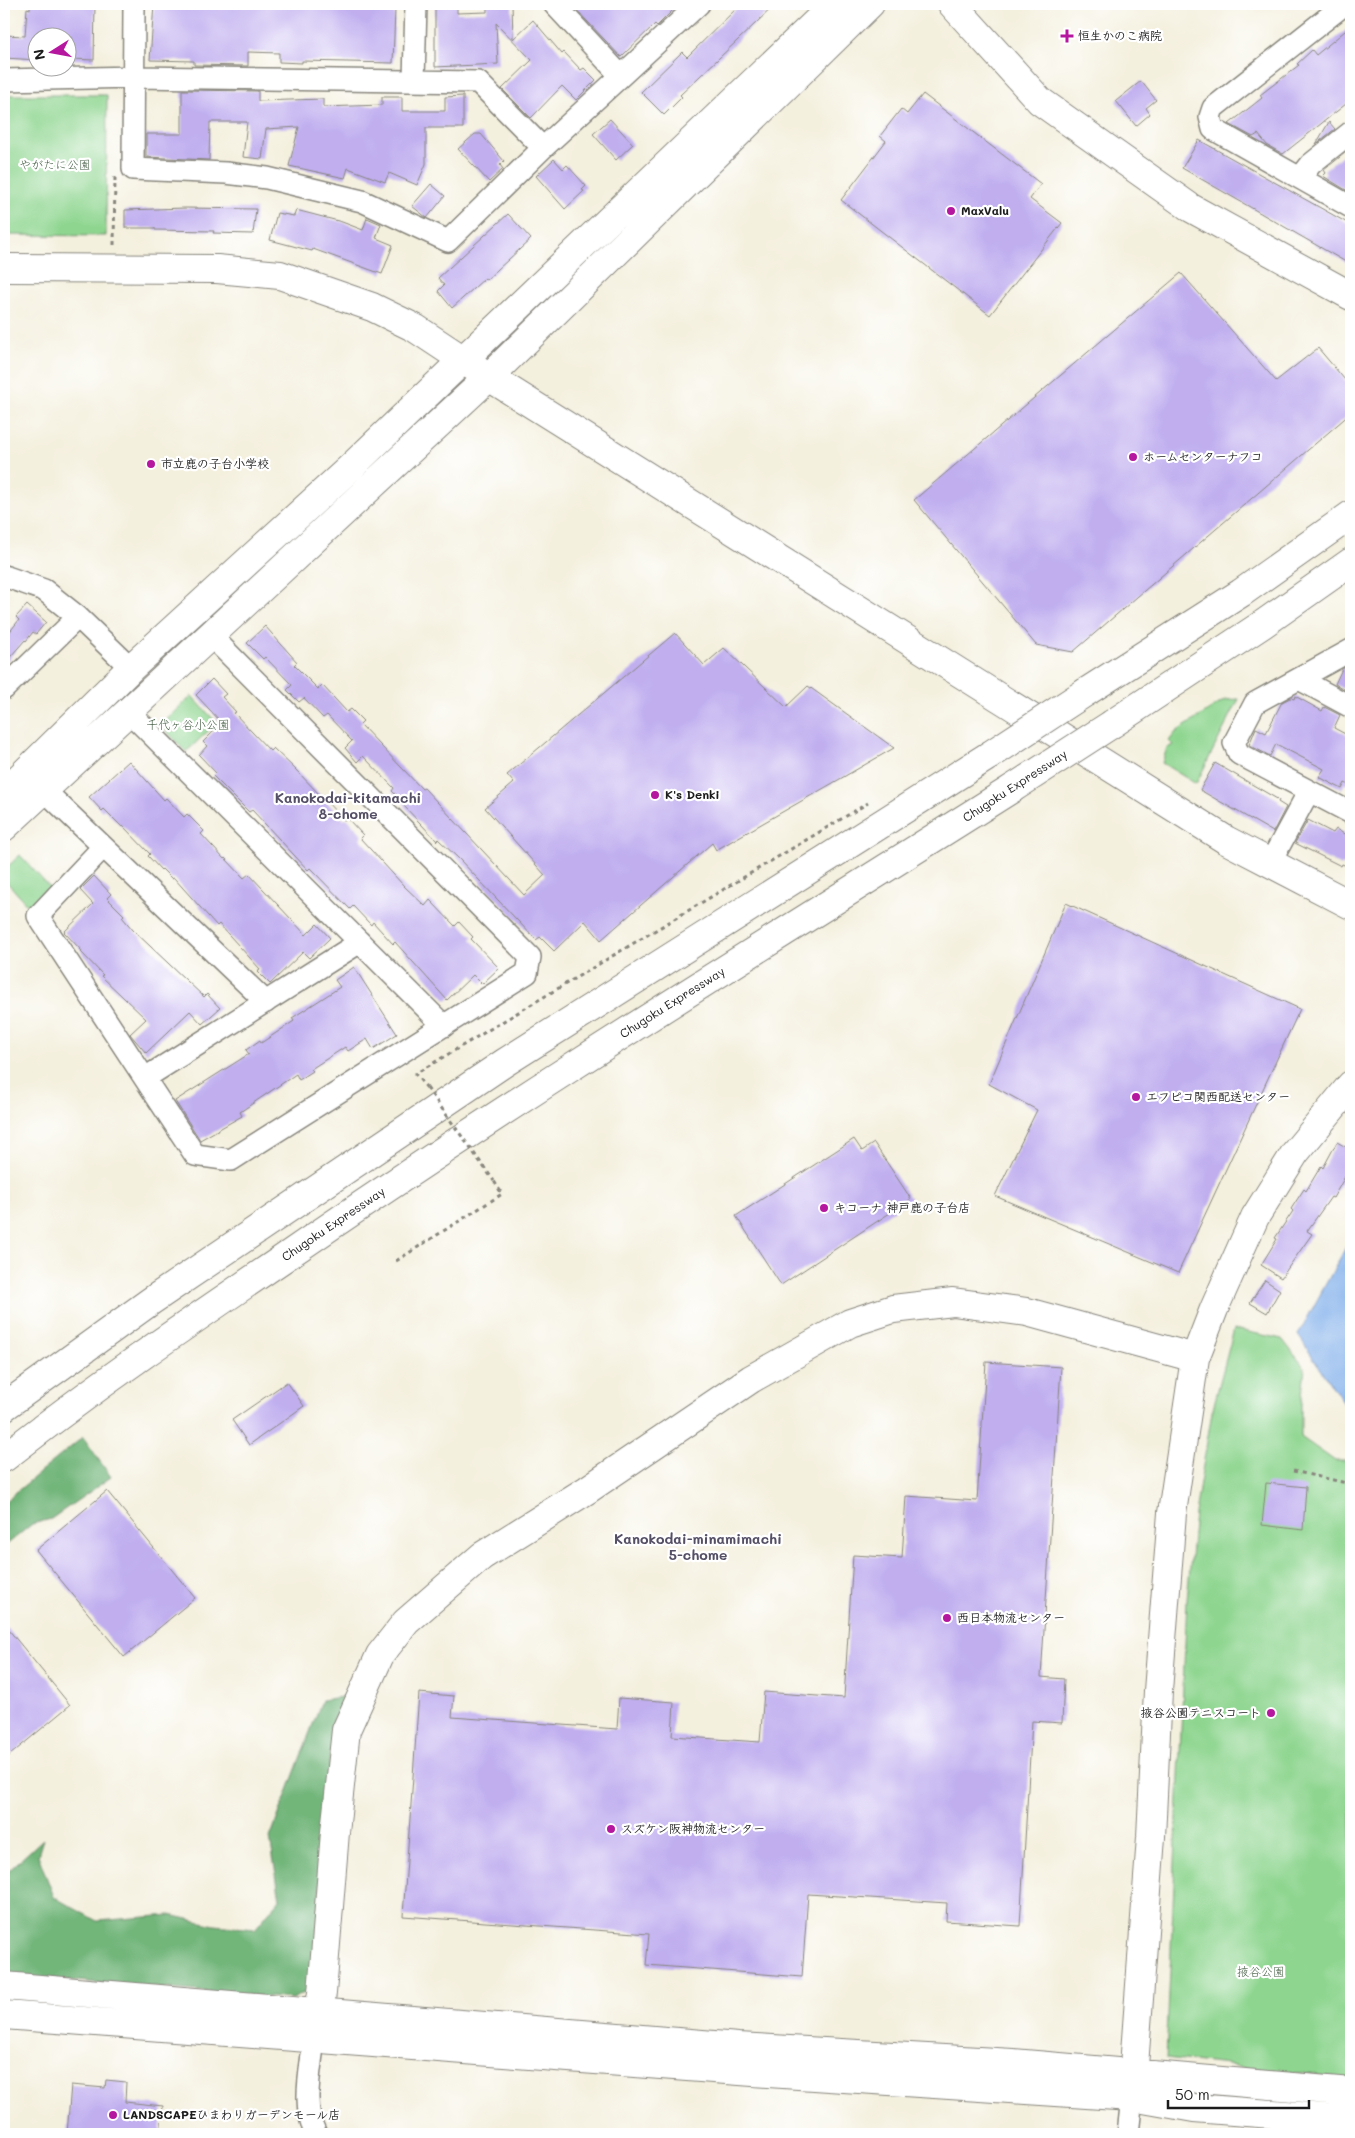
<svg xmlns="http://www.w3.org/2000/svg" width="1355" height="2138" font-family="Mali,'Klee One',sans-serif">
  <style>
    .green { fill: #8ed58f; stroke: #557856 }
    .forest { fill: #72b67a; stroke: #47694b }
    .water { fill: #80afea; stroke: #4e6683 }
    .building { fill: #c0aeef }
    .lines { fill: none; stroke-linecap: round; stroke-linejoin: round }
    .street-casing { stroke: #88867d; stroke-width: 24 }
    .secondary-casing { stroke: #88867d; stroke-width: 30 }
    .highway-casing { stroke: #88867d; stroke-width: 30 }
    .path { stroke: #88867d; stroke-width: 3; stroke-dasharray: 4 4; stroke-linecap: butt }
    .street { stroke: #fff; stroke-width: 21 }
    .secondary { stroke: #fff; stroke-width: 28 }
    .highway { stroke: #fff; stroke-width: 28 }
    .highway-bridge-casing { stroke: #88867d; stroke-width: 30; stroke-linecap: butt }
    .path-bridge { stroke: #88867d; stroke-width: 3; stroke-dasharray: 4 4; stroke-linecap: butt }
    .highway-bridge { stroke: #fff; stroke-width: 28 }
    .poi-dot { fill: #b5179e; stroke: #fff; stroke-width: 2 }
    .labels { text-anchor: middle; stroke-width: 4.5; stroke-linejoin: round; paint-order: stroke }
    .poi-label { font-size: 12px; font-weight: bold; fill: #1c1c1c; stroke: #fff; text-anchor: start }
    .park-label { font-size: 12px; fill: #445d44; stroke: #fff }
    .street-label { font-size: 12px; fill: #1c1c1c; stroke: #fff }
    .neighbourhood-label { font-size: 14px; font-weight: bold; fill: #554f66; stroke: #fff }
  </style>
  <rect width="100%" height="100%" fill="#fff"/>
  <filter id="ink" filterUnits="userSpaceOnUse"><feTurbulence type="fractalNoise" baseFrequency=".02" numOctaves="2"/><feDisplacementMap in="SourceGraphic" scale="10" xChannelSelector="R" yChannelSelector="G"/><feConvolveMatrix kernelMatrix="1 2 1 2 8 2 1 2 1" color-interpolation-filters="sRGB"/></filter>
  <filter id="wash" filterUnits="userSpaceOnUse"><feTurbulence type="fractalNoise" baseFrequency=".0096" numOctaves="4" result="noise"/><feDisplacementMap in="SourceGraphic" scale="20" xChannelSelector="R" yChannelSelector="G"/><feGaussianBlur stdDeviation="1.12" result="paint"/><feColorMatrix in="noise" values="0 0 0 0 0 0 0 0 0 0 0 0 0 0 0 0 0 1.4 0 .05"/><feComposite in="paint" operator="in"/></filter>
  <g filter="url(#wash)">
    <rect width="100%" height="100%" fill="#f4f0de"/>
    <path class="green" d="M4 95H107L106 236 4 235Z
      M192 696 217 723 186 752 161 725Z
      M1239 699 1196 784 1162 763 1167 748 1173 745 1169 741 1176 732 1225 700Z
      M20 855 51 889 30 908 4 879V870Z
      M1234 1329 1282 1339 1305 1368 1301 1405V1437L1335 1461H1351V2079L1166 2058 1187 1600 1195 1513 1212 1412Z"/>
    <path class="forest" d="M83 1437 111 1477 51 1519 32 1524 4 1547V1502Z
      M348 1696 330 1752 313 1988 293 1999 4 1975V1875L43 1839 38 1855 54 1897 97 1921 170 1915 215 1925 255 1929 280 1899 270 1838 322 1700Z"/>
    <path class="water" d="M1351 1238V1414L1298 1335Z"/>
    <g id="blocks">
      <path class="building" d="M30 4H95L94 60 71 59 72 38H38V60L4 58V35L25 36 27 8 30 9Z
        M154 4H255V6H288V4H388L387 9H395L393 63 302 61V63L279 62V53L248 52V66L194 65V61L150 60Z
        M435 4H457V13L487 12V4H512L513 39 533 20 562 54 564 52 581 70 584 68 596 80 576 100 562 86 531 118 502 89 532 60 496 23 498 64 435 67Z
        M571 4H679L657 26 655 24 621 57Z
        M741 4H776L680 95 682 97 664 115 641 92 682 52 687 57Z
        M1351 26V100L1283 154 1267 145 1258 134 1253 137 1229 124 1262 98 1260 95 1299 65 1297 64 1312 50 1316 55Z
        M1141 81 1156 100 1146 108 1150 114 1136 126 1116 101Z
        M182 90 258 91V101L323 99V107L382 105V97H402V111H445V97L463 96V128H426V164L417 185 389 173 385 182 348 168 345 178 289 166 299 127 266 129 262 159 243 157 247 122H210L209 160 146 157V134H182Z
        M923 94 1041 184 1030 199 1062 223 990 315 841 200 886 141 880 136 901 109 907 114Z
        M610 119 633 144 616 160 593 134Z
        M1329 122 1335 129 1316 144Z
        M475 134H481L504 161 500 165 503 169 489 182 458 149Z
        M1199 140 1351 225V265L1182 168Z
        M1351 148V193L1323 176 1326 173 1324 170Z
        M554 159 563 169 567 165 586 186 582 190 584 191 565 209 536 176Z
        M431 184 445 196 427 218 412 206Z
        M185 208 256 209 253 234 213 233 214 231 155 230V228H125V210Z
        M296 210 342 222 363 230 367 218 381 224 376 238 393 245 382 274 313 249 312 251 270 240 277 213 294 216Z
        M508 214 531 239 486 280 485 278 452 308 438 291 444 285 438 278Z
        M1181 273 1276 381 1318 348 1351 387V413L1073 652 1036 645 914 500Z
        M27 605 46 622 36 634 33 632 26 641 25 640 4 664V639L19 620 16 617Z
        M265 626 297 662 294 665 318 689 322 685 347 712 351 709 363 721 360 724 422 789 424 788 524 895 545 875 485 808 514 783 507 775 675 633 704 665 724 648 786 707 808 686 894 748 716 850 712 843 601 940 585 921 554 951 540 937 536 940 459 859 438 839 437 841 404 806 406 805 392 791 394 788 363 756 357 762 345 748 352 741 327 715 323 718 304 698 299 702 287 690 292 685 265 657 263 659 247 643Z
        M1351 664V693L1335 684 1342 669Z
        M212 679 226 694 222 697 236 712 234 713 270 751 273 748 296 770 344 820 347 818 363 835 360 838 404 886 425 906 430 900 455 926 459 922 473 937 471 939 499 968 482 984 473 975 447 1000 395 942 393 944 373 922 371 925 353 906 350 909 310 868 308 870 252 810 249 812 213 776 216 773 199 755 207 746 203 742 222 723 196 695Z
        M1295 696 1322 711 1324 707 1340 715 1334 728 1351 737V786L1345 783 1342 789 1319 777 1324 769 1276 744 1270 756 1249 745 1256 728 1266 733 1282 702 1290 698 1294 699Z
        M129 761 164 800 166 798 184 817 187 814 204 831 201 834 224 859 225 858 244 878 249 874 306 935 317 924 330 938 309 958 303 952 270 984 258 972 260 969 219 924 217 926 174 878 172 879 162 869 161 870 148 856 150 854 123 826 122 827 104 809 102 811 89 797Z
        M1215 763 1279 800 1278 802 1286 807 1273 832 1200 790Z
        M1308 820 1333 833 1336 829 1351 838V868L1342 864 1341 866 1295 843Z
        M94 876 111 894 107 898 124 915 122 917 133 930 204 997 207 994 220 1008 202 1024 190 1011 146 1053 130 1034 146 1019 101 976 103 975 81 952 82 951 64 932 93 904 80 890Z
        M1066 903 1300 1009 1178 1273 995 1196 1037 1110 989 1084Z
        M354 967 397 1034 373 1049 367 1039 348 1051 345 1047 311 1069 313 1071 299 1080 296 1074 240 1112 242 1116 200 1140 175 1101 249 1054 246 1050 260 1040 261 1043 294 1021 292 1018 340 987 335 980Z
        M854 1139 862 1151 874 1143 911 1199 781 1285 736 1216Z
        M1337 1142 1351 1150V1166L1333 1198 1331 1197 1307 1231 1312 1234 1281 1278 1261 1265 1277 1239 1275 1238 1293 1211 1291 1209 1304 1189 1306 1191 1321 1166 1323 1168Z
        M1265 1280 1280 1290 1267 1313 1250 1303Z
        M986 1362 1061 1367 1041 1677 1064 1679 1062 1723 1032 1721 1020 1926 946 1921 947 1903 808 1894 802 1977 646 1965 649 1934 403 1916 419 1693 454 1696 452 1717 617 1729 619 1698 674 1702 672 1736 760 1742 764 1692 844 1698 853 1555 902 1558 906 1496 977 1501Z
        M287 1382 304 1406 249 1445 232 1420Z
        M1266 1483 1306 1487 1303 1530 1262 1525Z
        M107 1491 195 1598 124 1657 36 1550Z
        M4 1624 70 1705 4 1760Z
        M106 2080 126 2082 125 2102 163 2106 160 2134H67L71 2085 105 2088Z"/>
    </g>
  </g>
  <g filter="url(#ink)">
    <use href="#blocks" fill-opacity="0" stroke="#88867d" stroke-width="1"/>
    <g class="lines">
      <g class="street-casing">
        <path id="street" d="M134 4 133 169 226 173 267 178 362 201 448 241 543 148 699 4
          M554 4 620 75
          M1345 4 1213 108 1210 117 1213 129 1351 207
          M4 80 134 77 478 82 543 148
          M414 80 416 4
          M1300 178 1311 164 1351 132
          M4 576 44 590 78 617 131 668
          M1351 650 1255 703 1234 743 1239 754 1351 813
          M1299 679 1351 707
          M4 689 78 617
          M128 711 444 1026
          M44 790 266 1002
          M103 847 38 916 195 1155 231 1160 527 973 530 957 211 636
          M1270 863 1309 791
          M145 1078 360 942
          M314 2038C311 2070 301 2105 316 2134
          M1128 2134 1132 2097"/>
      </g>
      <g class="secondary-casing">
        <path id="secondary" d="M952 4 1040 101 1191 208 1351 296
          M4 268 217 269 280 275 372 307 415 328 489 377 1226 840 1351 905
          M4 793 131 668 352 466 835 4
          M4 827 489 377 870 4
          M4 1986 738 2047 1013 2063 1351 2092
          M4 2015 753 2072 1132 2097 1194 2108 1351 2120
          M316 2029 322 1993 335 1832 346 1730 380 1655 406 1622 482 1556 587 1490 751 1379 850 1323 893 1309 953 1302 1027 1312 1195 1358
          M1132 2093 1151 1837 1158 1691 1172 1513 1195 1358 1214 1309 1255 1217 1295 1153 1351 1085"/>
      </g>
      <g class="highway-casing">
        <g id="highway">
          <path d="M1086 692 1241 593 1351 515"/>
          <path d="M1112 724 1263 624 1351 562"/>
          <path d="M4 1407 151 1301 504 1063 990 755"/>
          <path id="s1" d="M4 1458C93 1388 187 1324 281 1260 520 1095 768 943 1013 788"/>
        </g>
      </g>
      <path class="path" d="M114 245 115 177
        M427 1088 415 1074 868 803
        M396 1261 502 1194 494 1181
        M1293 1471 1351 1484"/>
      <use href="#street" class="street"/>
      <use href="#secondary" class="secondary"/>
      <use href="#highway" class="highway"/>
      <g class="highway-bridge-casing">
        <path id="highway-bridge" d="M990 755 1086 692
          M1013 788 1112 724"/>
      </g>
      <path class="path-bridge" d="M427 1088 494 1181"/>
      <use href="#highway-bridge" class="highway-bridge"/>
    </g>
  </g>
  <g class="poi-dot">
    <path d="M1064.5 28.5h5v5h5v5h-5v5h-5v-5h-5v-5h5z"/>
    <circle cx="951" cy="211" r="5"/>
    <circle cx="1133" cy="457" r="5"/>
    <circle cx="151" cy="464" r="5"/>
    <circle cx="655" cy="795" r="5"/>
    <circle cx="1136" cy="1097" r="5"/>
    <circle cx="824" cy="1208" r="5"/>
    <circle cx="947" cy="1618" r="5"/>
    <circle cx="1271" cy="1713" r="5"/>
    <circle cx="611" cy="1829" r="5"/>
    <circle cx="113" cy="2115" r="5"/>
  </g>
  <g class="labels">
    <g class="poi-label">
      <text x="1078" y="40">恒生かのこ病院</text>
      <text x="961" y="215">MaxValu</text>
      <text x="1143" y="461">ホームセンターナフコ</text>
      <text x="161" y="468">市立鹿の子台小学校</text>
      <text x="665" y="799">K's Denki</text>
      <text x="1146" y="1101">エフピコ関西配送センター</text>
      <text x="834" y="1212">キコーナ 神戸鹿の子台店</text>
      <text x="957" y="1622">西日本物流センター</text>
      <text x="1261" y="1717" text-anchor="end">掖谷公園テニスコート</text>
      <text x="621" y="1833">スズケン阪神物流センター</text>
      <text x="123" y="2119">LANDSCAPEひまわりガーデンモール店</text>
    </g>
    <g class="park-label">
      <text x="55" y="169">やがたに公園</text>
      <text x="188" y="729">千代ヶ谷小公園</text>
      <text x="1261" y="1976">掖谷公園</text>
    </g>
    <g class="street-label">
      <text transform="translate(1015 786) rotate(-33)" y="4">Chugoku Expressway</text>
      <text dy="4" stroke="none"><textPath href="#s1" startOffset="809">Chugoku Expressway</textPath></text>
      <text dy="4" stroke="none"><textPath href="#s1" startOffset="404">Chugoku Expressway</textPath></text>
    </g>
    <g class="neighbourhood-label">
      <text x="348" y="803">Kanokodai-kitamachi<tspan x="348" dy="16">8-chome</tspan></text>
      <text x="698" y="1544">Kanokodai-minamimachi<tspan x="698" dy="16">5-chome</tspan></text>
    </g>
  </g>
  <rect width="1355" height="2138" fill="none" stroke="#fff" stroke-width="20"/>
  <g transform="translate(52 52) rotate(259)"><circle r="24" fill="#ffffff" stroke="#a4a4a4"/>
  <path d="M0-4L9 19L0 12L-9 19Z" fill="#b5179e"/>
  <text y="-8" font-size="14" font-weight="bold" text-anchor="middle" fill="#1c1c1c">N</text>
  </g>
  <path d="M1168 2100v8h141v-8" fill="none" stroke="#1c1c1c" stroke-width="2.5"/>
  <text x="1175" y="2100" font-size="15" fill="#1c1c1c" stroke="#ffffff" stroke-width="4" paint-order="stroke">50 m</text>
</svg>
